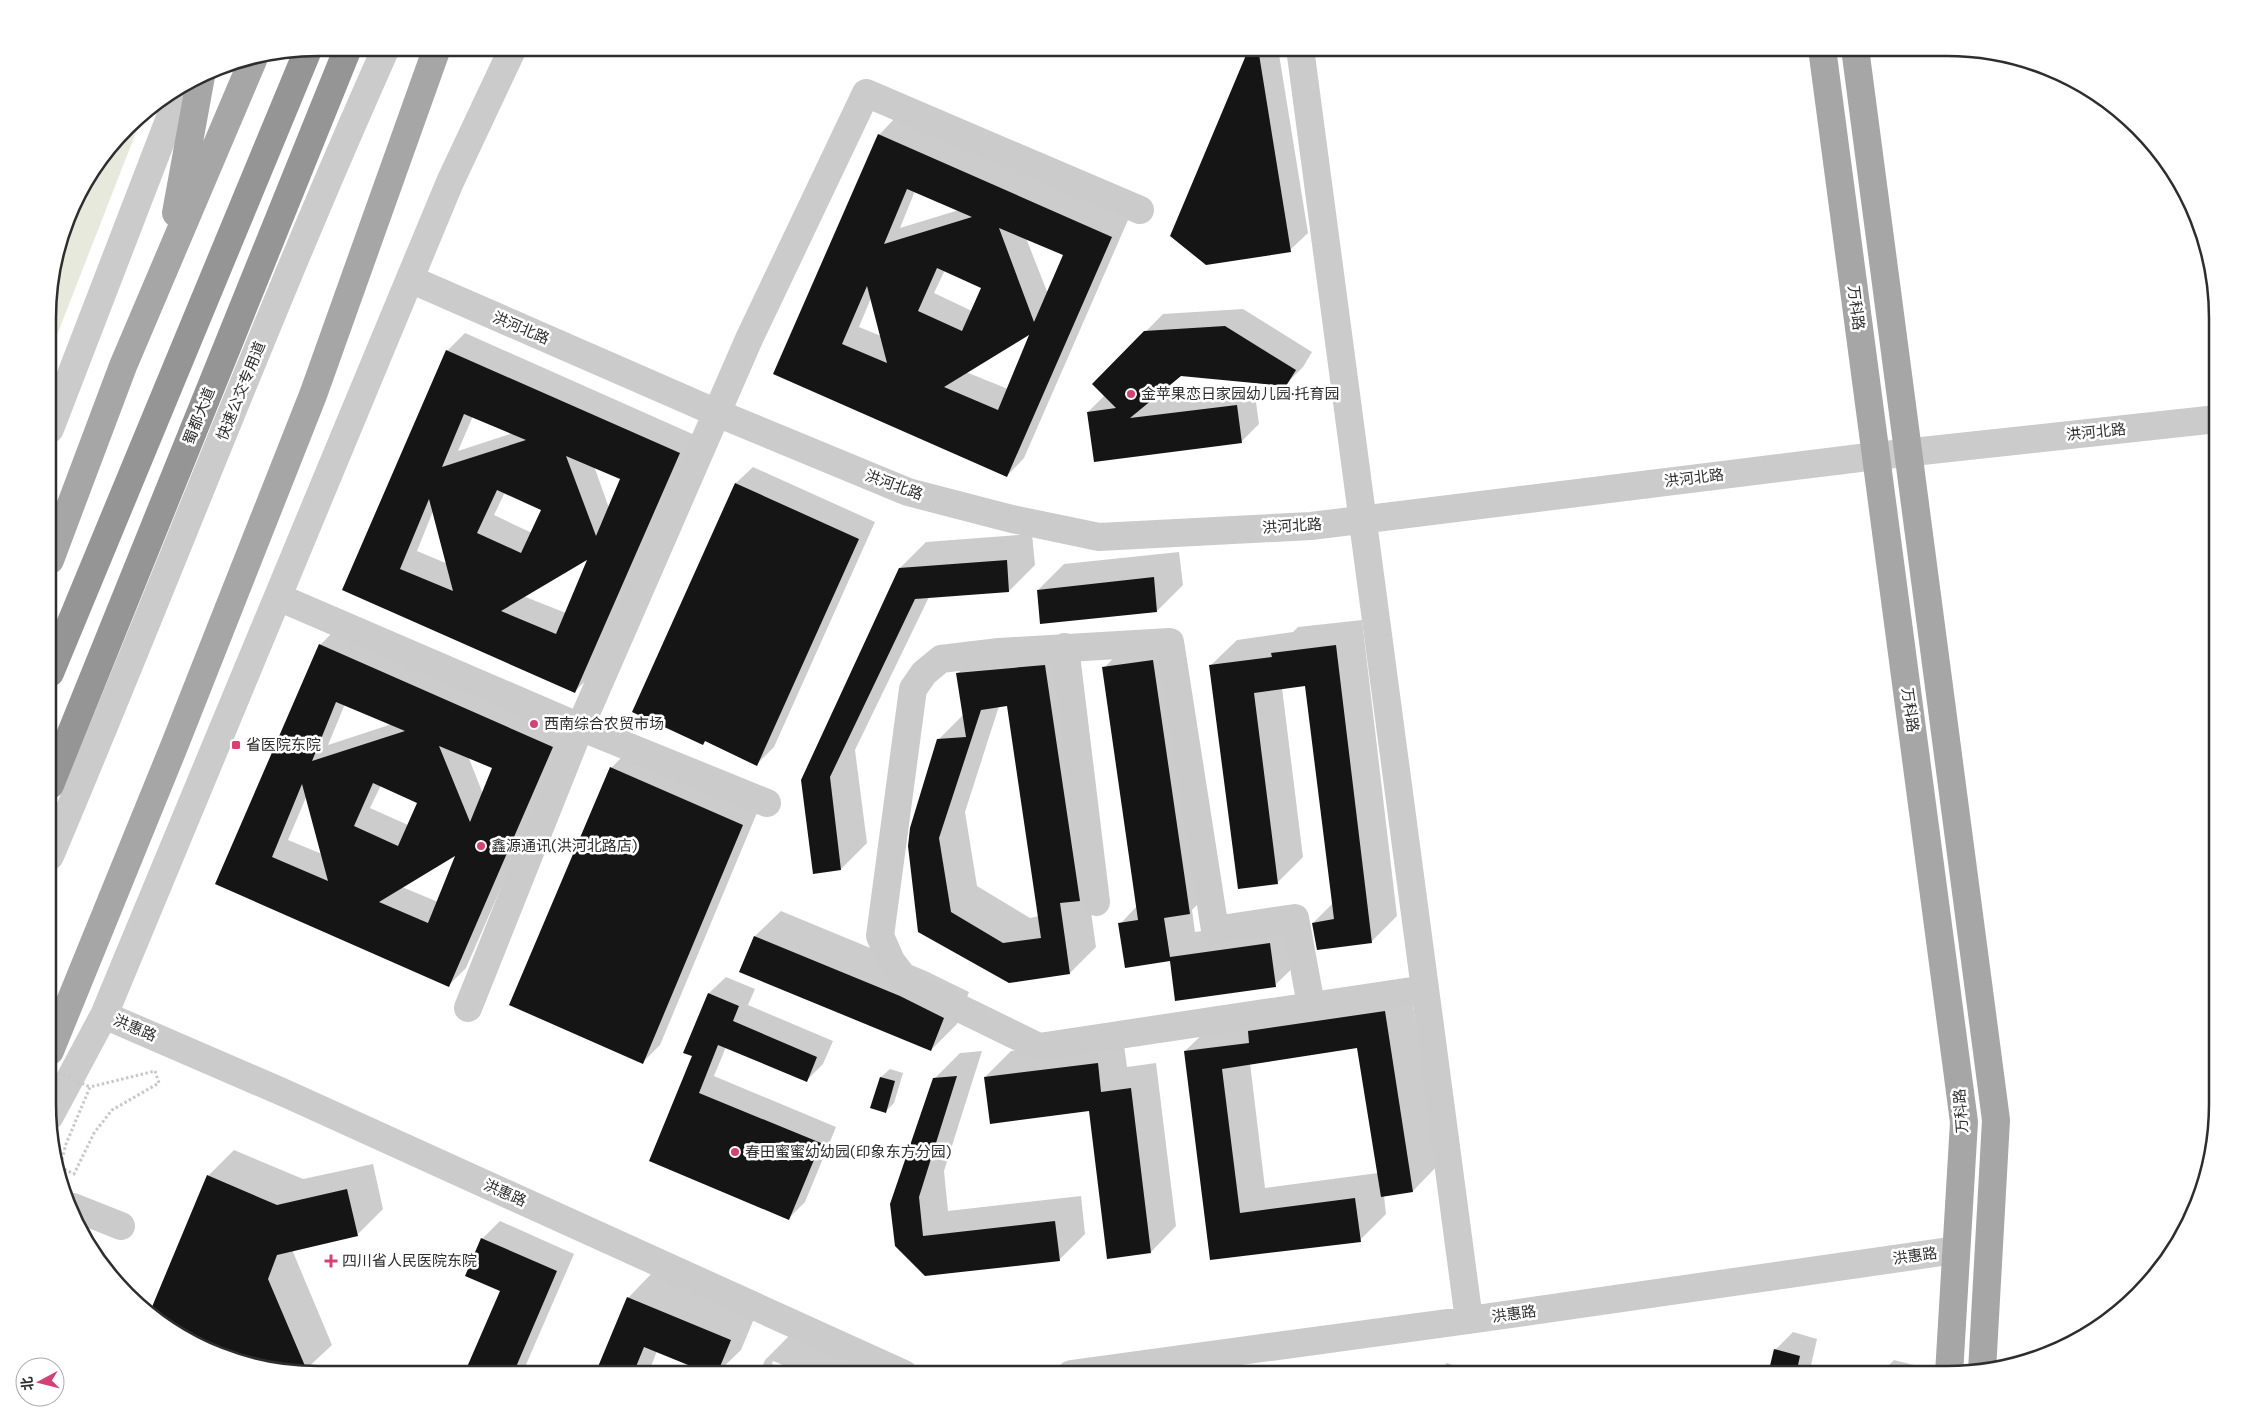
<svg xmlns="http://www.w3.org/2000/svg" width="2265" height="1422" font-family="Commissioner,'Noto Sans SC',sans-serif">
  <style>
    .green { fill: #e7e9dd }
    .shadow { fill: #0003; fill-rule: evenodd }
    .building { fill: #151515; fill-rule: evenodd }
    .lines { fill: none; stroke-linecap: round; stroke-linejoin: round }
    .path { stroke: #c8c8c8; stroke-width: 3; stroke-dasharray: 2.5 2.5; stroke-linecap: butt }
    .minor { stroke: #cbcbcb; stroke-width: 28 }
    .major { stroke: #a6a6a6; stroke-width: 28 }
    .highway { stroke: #959595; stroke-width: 28 }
    .path-bridge { stroke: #c8c8c8; stroke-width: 3; stroke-dasharray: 2.5 2.5; stroke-linecap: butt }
    .poi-dot { fill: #d24275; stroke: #fff; stroke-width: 2 }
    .labels { text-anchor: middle; stroke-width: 5; stroke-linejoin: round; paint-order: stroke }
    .street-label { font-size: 15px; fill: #2e2e2e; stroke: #fff }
    .poi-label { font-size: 15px; fill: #2e2e2e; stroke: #fff; text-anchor: start }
    .rim { fill: none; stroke: #2e2e2e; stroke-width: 2.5 }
  </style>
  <rect width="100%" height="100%" fill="#fff"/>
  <path class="green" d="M144 112 50 353V283L76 198 139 115Z"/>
  <path class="shadow" d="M1250 48H1278L1308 233 1290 250 1171 236Z
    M896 117 1128 220 1024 458 1007 476 775 373 879 135ZM915 191 959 210 900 228ZM1026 238 1064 254 1048 294ZM945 270 982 288 972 311 934 293ZM871 298 881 336 859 327ZM1032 332 1008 389 966 372Z
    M1243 309 1312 352 1303 367 1285 385 1180 375 1149 401 1254 388 1259 424 1241 442 1088 412 1105 395 1094 384 1163 314Z
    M465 333 697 436 593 674 575 691 343 589 447 351ZM473 416 513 433 458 451ZM594 466 622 478 609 508ZM505 492 543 510 532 533 494 515ZM433 511 448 564 417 551ZM589 557 566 613 523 596Z
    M753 467 875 522 774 747 757 764 706 740 703 743 634 711 736 483Z
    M1032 534 1035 565 1009 591 929 597 855 750 867 843 841 869 802 780 900 568 926 542Z
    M1179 552 1183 585 1157 611 1042 622 1038 590 1064 564Z
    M1362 620 1397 916 1371 942 1313 923 1333 903 1306 685 1282 688 1303 857 1277 883 1211 665 1237 640 1293 632 1298 627Z
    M338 627 570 730 466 968 448 986 216 883 320 645ZM345 704 392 724 328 745ZM468 756 494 767 483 794ZM381 785 419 802 408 825 370 808ZM307 795 322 854 288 840ZM458 853 438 902 402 887Z
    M1179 634 1215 887 1192 910 1195 932 1295 918 1301 960 1275 985 1171 960 1120 924 1137 906 1104 668 1129 642Z
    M1071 640 1088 891 1096 947 1070 973 919 931 938 740 964 714 957 674 983 648ZM1008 705 1039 916 1030 918 977 886 965 812 999 706Z
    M628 751 759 808 660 1045 643 1062 611 768Z
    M781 911 926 971 969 992 957 1024 931 1050 741 971 755 936Z
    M726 977 755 989 748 1005 833 1041 823 1064 807 1080 726 1047 714 1076 836 1127 805 1202 789 1218 650 1161 693 1055 685 1052 709 993Z
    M1410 986 1438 1165 1413 1191 1384 1196 1386 1214 1360 1240 1211 1259 1185 1051 1211 1026ZM1358 1046 1378 1173 1265 1188 1250 1063Z
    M1123 1038 1127 1067 1156 1063 1176 1226 1151 1252 1090 1110 985 1077 1011 1051Z
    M982 1051 944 1171 948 1211 1081 1196 1085 1234 1059 1260 896 1245 934 1079 960 1053Z
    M890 1069 903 1073 894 1103 885 1112 881 1077Z
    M234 1150 303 1179 373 1164 383 1209 357 1235 294 1249 293 1252 332 1345 303 1372 231 1360 168 1329 150 1314 208 1176Z
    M500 1221 574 1254 522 1374H466L502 1290 482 1239Z
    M653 1272 756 1314 741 1350 716 1374 657 1351 648 1374H597L628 1298Z
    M1793 1332 1817 1339 1809 1374H1769L1775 1350Z
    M791 1334 872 1364 868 1374H805L773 1361 772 1364 800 1374H759L765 1360Z
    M1894 1360 1918 1366 1916 1374H1880Z
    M1447 1363 1476 1374H1435Z"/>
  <path class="building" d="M1249 48H1258L1291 252 1206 265 1170 236Z
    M878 134 1112 237 1007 477 773 374ZM907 189 972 217 884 244ZM999 228 1063 255 1034 322ZM937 268 981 288 962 331 918 311ZM867 286 887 363 842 344ZM1029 335 998 410 944 387Z
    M1225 326 1296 370 1286 386 1181 376 1130 418 1237 405 1242 443 1094 462 1087 412 1116 408 1092 384 1144 331Z
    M446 350 680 453 575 693 342 590ZM464 414 526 440 442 467ZM566 456 620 479 596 536ZM497 490 541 510 521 553 477 533ZM429 499 453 591 400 569ZM587 560 556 634 501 611Z
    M735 483 859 539 757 766 705 741 703 745 632 712Z
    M1007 560 1009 592 915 599 830 777 841 870 813 874 801 780 899 568Z
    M1154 577 1157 612 1040 624 1037 590Z
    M319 644 553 747 449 987 215 884ZM336 702 405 731 312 761ZM439 746 492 768 470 822ZM373 783 417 803 398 846 354 826ZM302 784 328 881 272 857ZM455 856 428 923 379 902Z
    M1336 645 1372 943 1317 950 1312 923 1334 919 1305 686 1254 693 1278 884 1238 889 1209 665 1272 657 1271 653Z
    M1153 660 1190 914 1164 918 1170 957 1270 943 1276 987 1175 1001 1170 961 1125 968 1118 923 1138 920 1102 667Z
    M1045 665 1080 901 1060 903 1070 974 1009 983 918 932 908 846 910 828 937 739 966 737 956 673ZM1007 706 1041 938 1003 943 951 912 939 838 981 710Z
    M610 767 743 825 643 1064 509 1005Z
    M754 936 900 996 944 1018 931 1051 739 972Z
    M708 993 739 1006 733 1021 817 1057 807 1082 718 1045 699 1093 821 1143 789 1220 649 1161 692 1056 683 1053Z
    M1385 1011 1413 1192 1381 1197 1357 1048 1222 1069 1240 1213 1355 1198 1361 1242 1210 1260 1184 1051 1249 1043 1248 1031Z
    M1098 1063 1101 1092 1131 1088 1151 1253 1107 1259 1089 1111 990 1124 984 1077Z
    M957 1076 919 1197 923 1236 1055 1221 1060 1261 925 1276 895 1246 890 1204 933 1078Z
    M880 1077 895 1081 886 1113 870 1108Z
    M207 1175 277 1205 347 1189 358 1236 277 1255 268 1279 308 1373 231 1360 168 1329 149 1314Z
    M481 1238 557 1271 513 1374H464L500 1291 465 1276Z
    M627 1297 731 1340 717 1374H710L644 1347 633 1374H595Z
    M1774 1349 1800 1356 1796 1374H1768Z"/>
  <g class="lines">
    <path class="path" d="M155 1071 159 1083 112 1110 94 1133 74 1174 60 1167 66 1144 90 1087Z"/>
    <path class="minor" d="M1300 48 1469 1320
      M410 279 717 413 908 492 1012 519 1099 537 1311 526 1876 456 2217 419
      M50 429 181 89
      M278 597 580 727 767 803
      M1065 647 1096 902
      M50 856C164 587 267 314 386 48
      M1311 1005 1295 918 1215 930 1170 642 999 652 941 659 924 673 913 689 880 936 891 961 908 983 1039 1047 1425 989
      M468 1008 580 727 749 339 866 93 1140 210
      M104 1015 289 1095 904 1374
      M50 1116 104 1015 450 182 513 48
      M73 1207 121 1226
      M1071 1374 1469 1320 1956 1250"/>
    <path class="major" d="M1822 48 1964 1122 1949 1374
      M1855 48 1996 1120 1982 1371
      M176 213 201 76
      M50 560 123 366 253 60
      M50 1051 175 744 313 395 437 48"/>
    <path class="highway" d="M50 673 308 50
      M50 785 348 48"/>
    <path class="path-bridge" d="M50 1069 90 1087"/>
  </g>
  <g class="poi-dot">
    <circle cx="1131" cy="394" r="5"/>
    <circle cx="534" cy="724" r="5"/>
    <rect x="231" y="740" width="10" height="10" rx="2.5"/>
    <circle cx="481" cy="846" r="5"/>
    <circle cx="735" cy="1152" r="5"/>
    <path d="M328.5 1253.5h5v5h5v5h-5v5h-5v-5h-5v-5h5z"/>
  </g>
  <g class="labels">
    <g class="street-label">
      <text transform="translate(1856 308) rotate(83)" y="5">万科路</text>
      <text transform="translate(521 328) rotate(23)" y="5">洪河北路</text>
      <text transform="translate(241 391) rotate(-68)" y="5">快速公交专用道</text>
      <text transform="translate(199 416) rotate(-68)" y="5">蜀都大道</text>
      <text transform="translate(2096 432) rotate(-6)" y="5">洪河北路</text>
      <text transform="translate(1694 478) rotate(-7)" y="5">洪河北路</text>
      <text transform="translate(894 485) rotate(20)" y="5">洪河北路</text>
      <text transform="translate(1292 526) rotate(-4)" y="5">洪河北路</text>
      <text transform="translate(1910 710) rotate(82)" y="5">万科路</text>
      <text transform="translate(135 1028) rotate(23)" y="5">洪惠路</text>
      <text transform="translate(1961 1111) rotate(-94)" y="5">万科路</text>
      <text transform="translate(505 1193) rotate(24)" y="5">洪惠路</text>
      <text transform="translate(1915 1256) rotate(-8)" y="5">洪惠路</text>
      <text transform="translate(1514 1314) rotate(-8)" y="5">洪惠路</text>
    </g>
    <g class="poi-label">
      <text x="1141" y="399">金苹果恋日家园幼儿园·托育园</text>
      <text x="544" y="729">西南综合农贸市场</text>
      <text x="246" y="750">省医院东院</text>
      <text x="491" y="851">鑫源通讯(洪河北路店)</text>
      <text x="745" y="1157">春田蜜蜜幼幼园(印象东方分园)</text>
      <text x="342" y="1266">四川省人民医院东院</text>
    </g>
  </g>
  <path d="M0 0H2265V1422H0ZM318 56H1947A262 262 0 0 1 2209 318V1104A262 262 0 0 1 1947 1366H318A262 262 0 0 1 56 1104V318A262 262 0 0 1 318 56Z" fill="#fff" fill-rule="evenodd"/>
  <path class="rim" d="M318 56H1947A262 262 0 0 1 2209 318V1104A262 262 0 0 1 1947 1366H318A262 262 0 0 1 56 1104V318A262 262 0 0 1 318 56Z"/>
  <g transform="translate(40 1382) rotate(263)"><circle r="24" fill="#ffffff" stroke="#ababab"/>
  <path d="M0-4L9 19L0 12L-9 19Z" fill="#d24275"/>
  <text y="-8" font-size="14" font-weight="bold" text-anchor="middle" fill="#2e2e2e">北</text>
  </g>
</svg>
